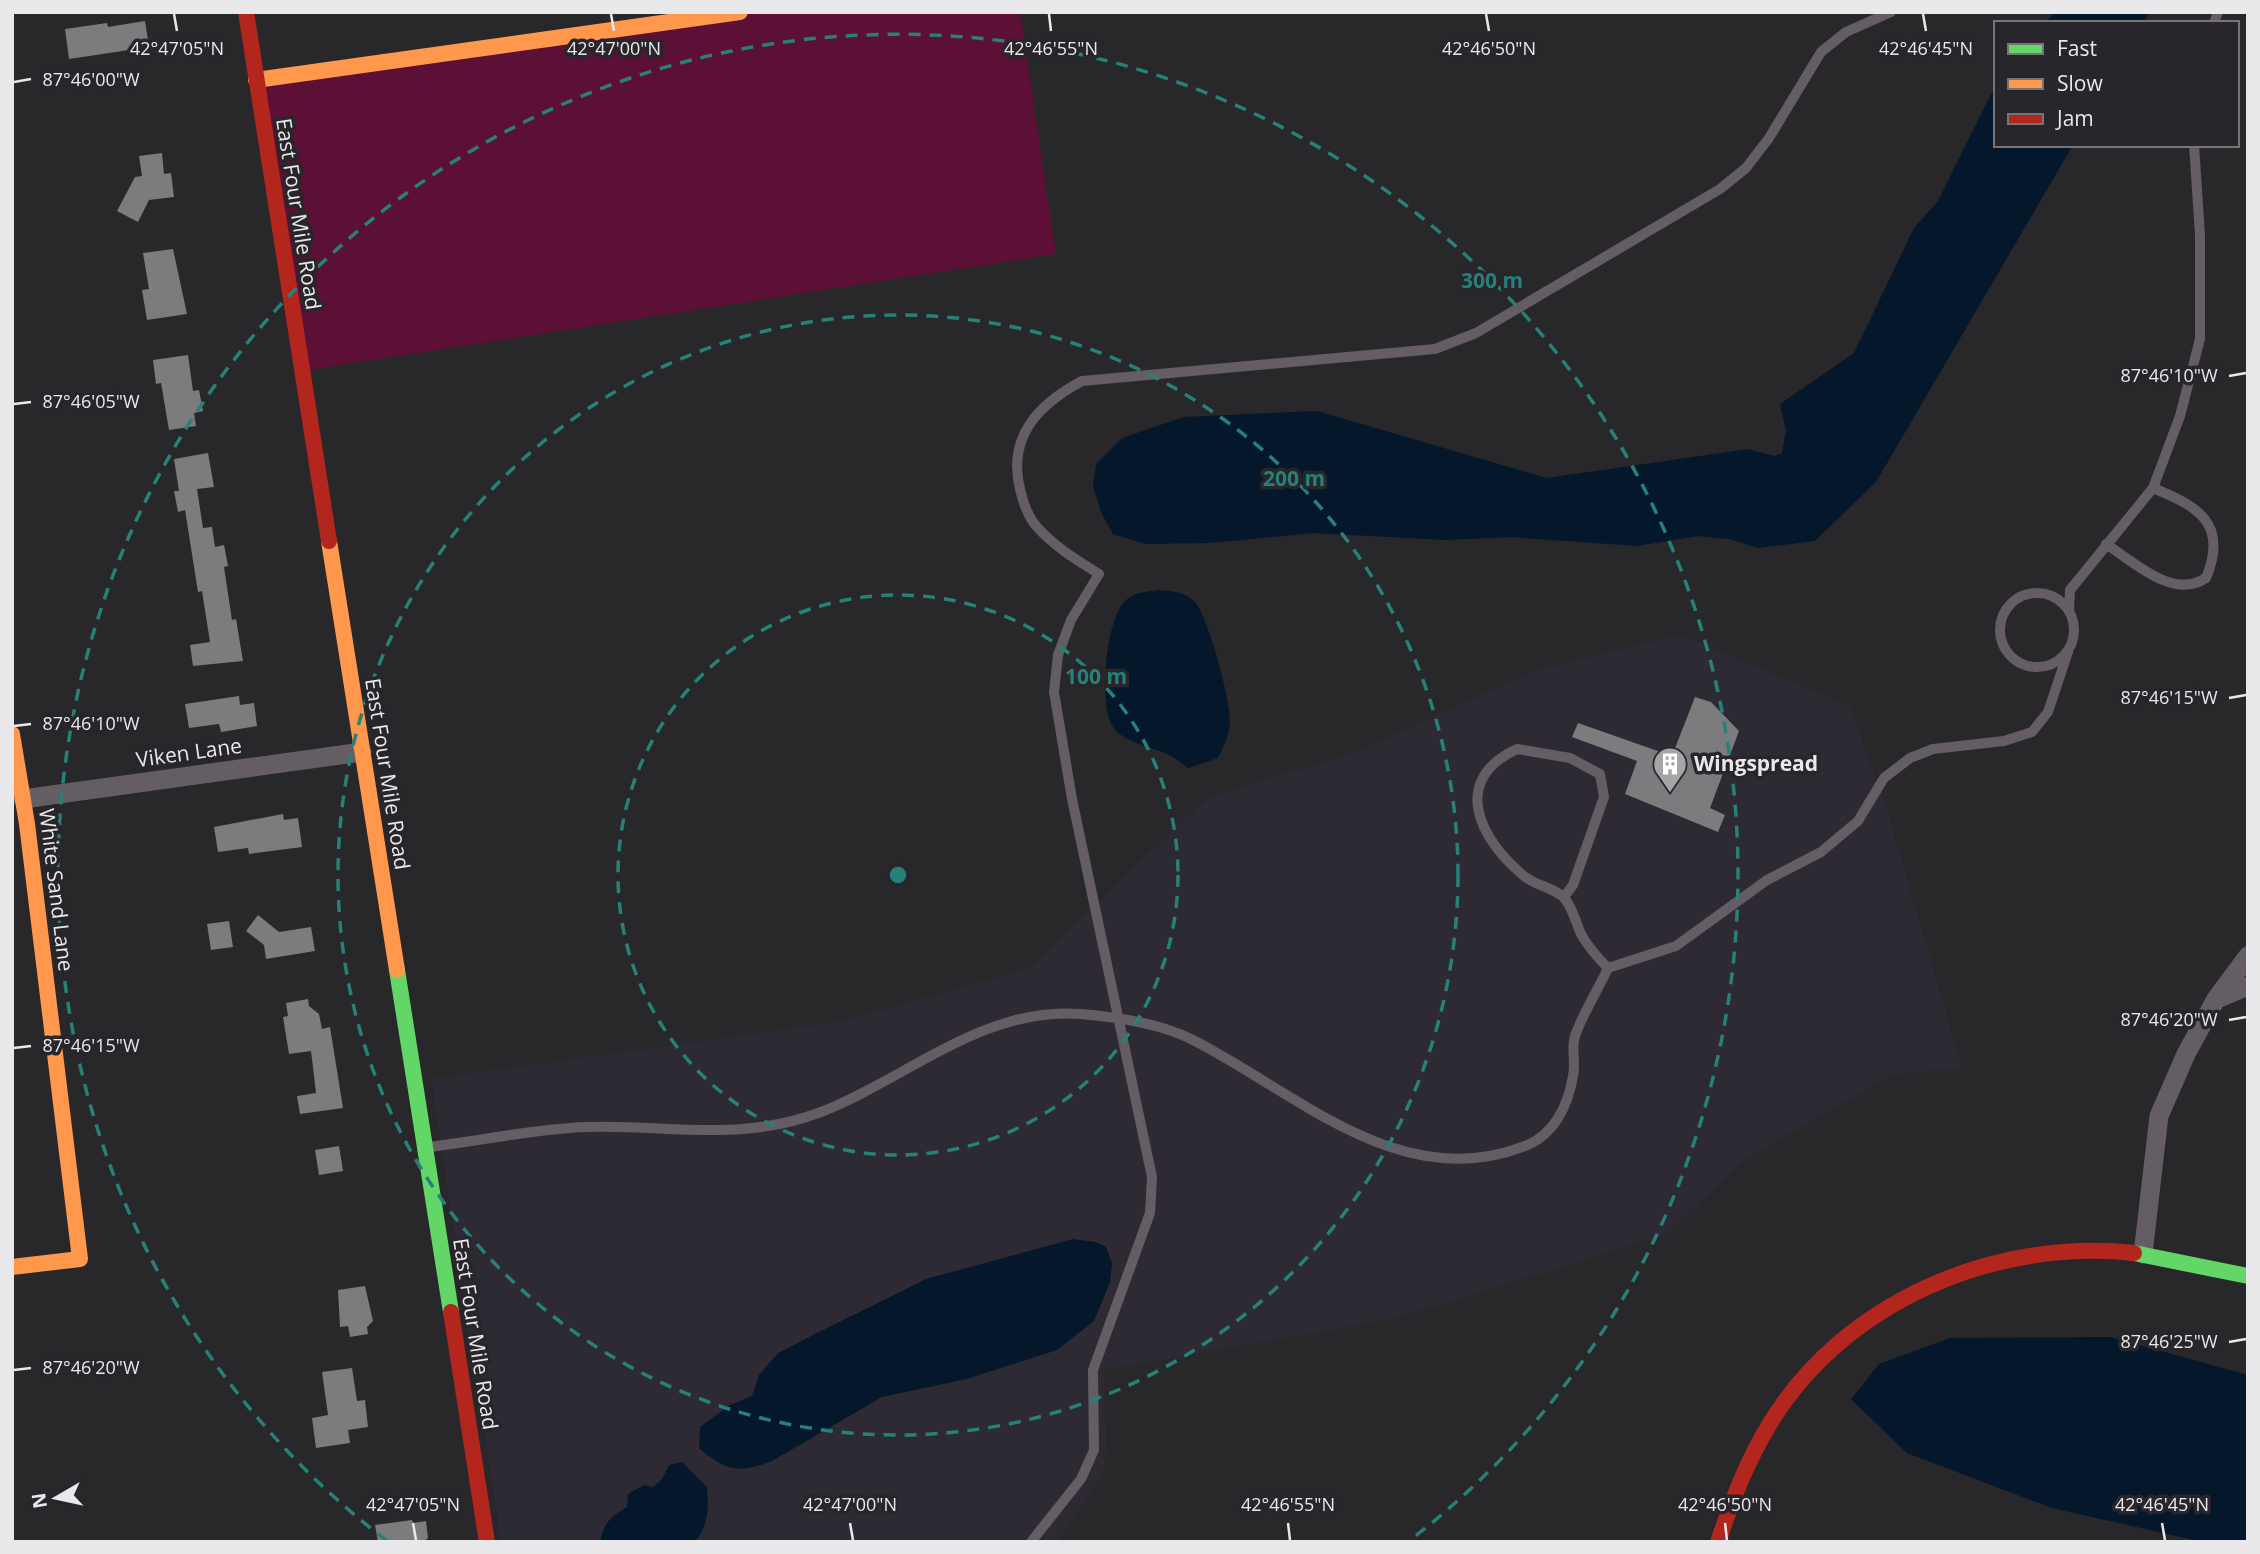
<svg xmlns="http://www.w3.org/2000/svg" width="2260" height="1554" font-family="'Open Sans',sans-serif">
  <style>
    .built { fill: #2d2a33 }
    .green { fill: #5c1036 }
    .water { fill: #05172b }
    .building { fill: #7c7c7e }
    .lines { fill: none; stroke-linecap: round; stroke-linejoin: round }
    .lane { stroke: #655d64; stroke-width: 10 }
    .street { stroke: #655d64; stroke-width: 19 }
    .fast { stroke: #63d668; stroke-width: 16 }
    .slow { stroke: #ff974d; stroke-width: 16 }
    .jam { stroke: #b3261e; stroke-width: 16 }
    .ticks { fill: none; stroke: #e9e8eb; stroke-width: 2.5 }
    .ring { fill: none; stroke: #25817a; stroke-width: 3.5; stroke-dasharray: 12 9 }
    .labels { text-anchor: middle; stroke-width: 7; stroke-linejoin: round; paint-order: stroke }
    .street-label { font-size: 21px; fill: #e9e8eb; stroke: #28262a }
    .poi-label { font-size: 21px; font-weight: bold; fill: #e9e8eb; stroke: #28262a; text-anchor: start }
    .ticks-label { font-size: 18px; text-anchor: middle; fill: #e9e8eb; stroke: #28262a; stroke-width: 7; stroke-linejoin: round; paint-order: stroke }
    .centre { fill: #25817a; stroke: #28262a; stroke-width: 3.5 }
    .ring-label { font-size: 21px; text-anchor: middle; font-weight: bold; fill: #25817a; stroke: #28262a; stroke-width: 7; stroke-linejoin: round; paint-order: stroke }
  </style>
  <rect width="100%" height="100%" fill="#282729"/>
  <path class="built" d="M1680 635 1850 706 1887 809 1962 1068 1892 1075 1742 1161 1665 1235 1393 1319 1104 1370 1106 1446 1103 1474 1057 1542H501L431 1079 842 1021 1028 969 1207 798 1358 751 1537 670Z"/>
  <path class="green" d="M740 12H1020L1056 254 302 371 256 80Z"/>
  <path class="water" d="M2055 12H2149L2143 23H2045Z
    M1996 84V145H2073L1876 482 1815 541 1758 548 1729 539 1698 536 1637 546 1511 537 1446 540 1313 533 1209 543 1146 544 1113 534 1101 512 1093 486 1096 464 1122 438 1184 417 1317 411 1547 478 1748 449 1774 456 1782 453 1786 431 1780 404 1854 353 1914 228 1938 201Z
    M1159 590C1171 591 1186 592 1195 602 1208 617 1231 701 1230 722 1229 736 1224 746 1218 758L1188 768C1182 764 1177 759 1171 756 1155 747 1123 743 1113 727 1098 705 1106 621 1124 602 1133 592 1147 592 1159 590Z
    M1073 1239 1095 1242 1106 1247 1112 1263 1110 1282 1094 1321 1057 1350 967 1379 882 1397 772 1461C738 1474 726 1471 699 1448L700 1427 730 1405 752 1396 759 1375 778 1353 815 1334 926 1279Z
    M2110 1337 2248 1375V1542H2203L2052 1508 1907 1453 1851 1399 1879 1364 1950 1338Z
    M682 1462 707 1487C709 1507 708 1526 695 1542H600C603 1523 611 1517 627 1507L628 1494 644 1485 653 1487 662 1479 669 1465Z"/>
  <path class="building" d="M145 21 149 47 69 59 65 29 107 23 108 27Z
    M162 153 164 174 171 173 174 197 149 200 138 222 117 211 135 177 142 176 139 156Z
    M173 249 187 314 147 320 142 290 149 289 143 253Z
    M188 355 193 391 199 390 203 411 194 413 196 426 169 430 161 383 156 384 153 360Z
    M208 453 214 487 197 489 203 528 212 527 215 547 224 545 228 566 224 567 232 620 236 619 243 661 193 666 190 645 210 642 202 591 198 592 185 510 178 512 174 491H179L174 459Z
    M239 696 240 705 254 703 257 726 221 732 219 724 189 728 185 704Z
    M1695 697 1711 702 1739 731 1710 808 1725 815 1718 832 1625 794 1637 761 1572 737 1578 723 1672 756Z
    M283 814 284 820 298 818 302 847 249 854 248 848 218 852 214 827Z
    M258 915 279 932 311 927 315 951 266 959 264 945 246 931Z
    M229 921 233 947 211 950 207 924Z
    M308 999 309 1006 319 1014 322 1029 330 1027 343 1108 300 1114 297 1096 316 1093 311 1051 289 1054 283 1017 288 1016 286 1003Z
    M339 1146 343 1171 319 1175 315 1150Z
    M365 1286 373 1321 367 1327 368 1334 350 1337 348 1326 340 1327 338 1290Z
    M352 1368 357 1401 365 1400 368 1427 348 1430 350 1443 316 1448 312 1418 328 1415 322 1372Z
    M412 1520 413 1523 426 1521 428 1538 423 1542H378L375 1525Z"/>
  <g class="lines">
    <path class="lane" d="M2214 23 2218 12
      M2106 544C2134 562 2173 600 2206 578 2229 523 2197 506 2153 488
      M2000 630a37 37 0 1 1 74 0a37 37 0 1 1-74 0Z
      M2069 611 2070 590 2153 488 2180 416 2200 339V235L2194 145
      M1564 897 1573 885 1604 797 1600 774 1570 758 1517 749C1450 780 1479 839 1524 876 1535 885 1551 887 1562 896 1571 903 1576 923 1581 934 1588 947 1598 958 1608 968
      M429 1147C480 1141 533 1129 585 1127 668 1124 740 1143 821 1112 906 1079 984 1006 1080 1014 1118 1017 1160 1023 1193 1040 1296 1092 1400 1195 1525 1146 1554 1135 1568 1106 1573 1076 1576 1063 1571 1048 1575 1036 1583 1013 1598 990 1608 968L1676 946 1767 880 1821 852 1858 821 1884 778 1910 758 1933 749 2004 741 2032 732 2048 712 2068 652
      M1031 1542 1081 1479 1094 1450 1093 1370 1150 1213 1152 1177 1072 799 1054 692 1058 655 1071 620 1099 574C1077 560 1055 547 1038 528 1028 518 1023 502 1020 489 1007 436 1039 404 1082 381L1435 349 1476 333 1720 189 1746 168 1769 138 1821 52 1846 32 1891 12"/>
    <path class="street" d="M23 799 362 752
      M2217 999 2248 986
      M2143 1254 2159 1116 2186 1054 2216 999 2248 956"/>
    <path class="fast" d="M397 970 451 1312
      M2134 1253 2248 1276"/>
    <path class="slow" d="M256 80 740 12
      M329 541 397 970
      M12 734 27 824 80 1259 12 1267"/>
    <path class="jam" d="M246 12 329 541
      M451 1312 487 1542
      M1718 1542C1732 1501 1746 1463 1769 1425 1843 1302 1994 1238 2134 1253"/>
  </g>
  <path class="ticks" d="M174 14 177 31M611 14 614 31M1049 14 1051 31M1486 14 1489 31M1923 14 1926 31M14 82 31 79M2229 376 2246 373M14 404 31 402M2229 698 2246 695M14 726 31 724M2229 1020 2246 1017M14 1048 31 1046M2229 1342 2246 1339M14 1370 31 1368M413 1523 416 1540M850 1523 853 1540M1288 1523 1290 1540M1725 1523 1727 1540M2162 1523 2165 1540"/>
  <g class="ring">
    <circle cx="898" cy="875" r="280"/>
    <circle cx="898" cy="875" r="560"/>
    <path d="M387 1541A840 840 0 1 1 1409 1541"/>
  </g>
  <defs>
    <g id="building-pin" transform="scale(1.75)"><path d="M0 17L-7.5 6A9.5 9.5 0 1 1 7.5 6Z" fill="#a5a4a7" stroke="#28262a"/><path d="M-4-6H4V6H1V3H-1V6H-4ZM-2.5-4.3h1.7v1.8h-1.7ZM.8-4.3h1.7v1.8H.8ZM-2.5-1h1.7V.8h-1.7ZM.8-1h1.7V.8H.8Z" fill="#fff"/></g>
  </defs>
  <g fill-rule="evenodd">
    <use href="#building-pin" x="1670" y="764"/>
  </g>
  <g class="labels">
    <g class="street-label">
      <text transform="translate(298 214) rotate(81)" y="7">East Four Mile Road</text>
      <text transform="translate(189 753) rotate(-8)" y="7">Viken Lane</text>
      <text transform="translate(387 774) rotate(81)" y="7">East Four Mile Road</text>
      <text transform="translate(56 890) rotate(83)" y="7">White Sand Lane</text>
      <text transform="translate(475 1334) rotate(81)" y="7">East Four Mile Road</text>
    </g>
    <g class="poi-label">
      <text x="1694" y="771">Wingspread</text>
    </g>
  </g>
  <g class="ticks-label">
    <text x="177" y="55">42°47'05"N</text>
    <text x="614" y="55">42°47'00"N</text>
    <text x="1051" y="55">42°46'55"N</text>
    <text x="1489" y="55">42°46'50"N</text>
    <text x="1926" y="55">42°46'45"N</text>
    <text x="91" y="86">87°46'00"W</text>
    <text x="2169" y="382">87°46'10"W</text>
    <text x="91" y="408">87°46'05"W</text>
    <text x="2169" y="704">87°46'15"W</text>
    <text x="91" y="730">87°46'10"W</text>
    <text x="2169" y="1026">87°46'20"W</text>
    <text x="91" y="1052">87°46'15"W</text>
    <text x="2169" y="1348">87°46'25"W</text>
    <text x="91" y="1374">87°46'20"W</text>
    <text x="413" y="1511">42°47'05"N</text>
    <text x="850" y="1511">42°47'00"N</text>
    <text x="1288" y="1511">42°46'55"N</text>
    <text x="1725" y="1511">42°46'50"N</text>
    <text x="2162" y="1511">42°46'45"N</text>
  </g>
  <circle cx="898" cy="875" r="10" class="centre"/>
  <g class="ring-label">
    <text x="1492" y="288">300 m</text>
    <text x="1294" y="486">200 m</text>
    <text x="1096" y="684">100 m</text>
  </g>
  <rect width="2260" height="1554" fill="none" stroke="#e9e8eb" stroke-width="28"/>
  <rect x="1994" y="21" width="245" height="126" fill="#28262a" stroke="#757477" stroke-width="2"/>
  <rect x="2008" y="44" width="35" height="10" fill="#63d668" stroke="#757477" stroke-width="2"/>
  <text x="2057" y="56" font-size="21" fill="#e9e8eb">Fast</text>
  <rect x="2008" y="79" width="35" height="10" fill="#ff974d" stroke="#757477" stroke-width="2"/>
  <text x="2057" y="91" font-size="21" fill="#e9e8eb">Slow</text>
  <rect x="2008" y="114" width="35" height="10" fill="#b3261e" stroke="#757477" stroke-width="2"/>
  <text x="2057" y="126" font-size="21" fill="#e9e8eb">Jam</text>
  <g transform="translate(56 1498) rotate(261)" stroke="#28262a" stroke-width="5" paint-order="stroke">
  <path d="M0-5L12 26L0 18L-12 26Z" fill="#e9e8eb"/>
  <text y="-10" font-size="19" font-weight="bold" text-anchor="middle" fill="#e9e8eb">N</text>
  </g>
</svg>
